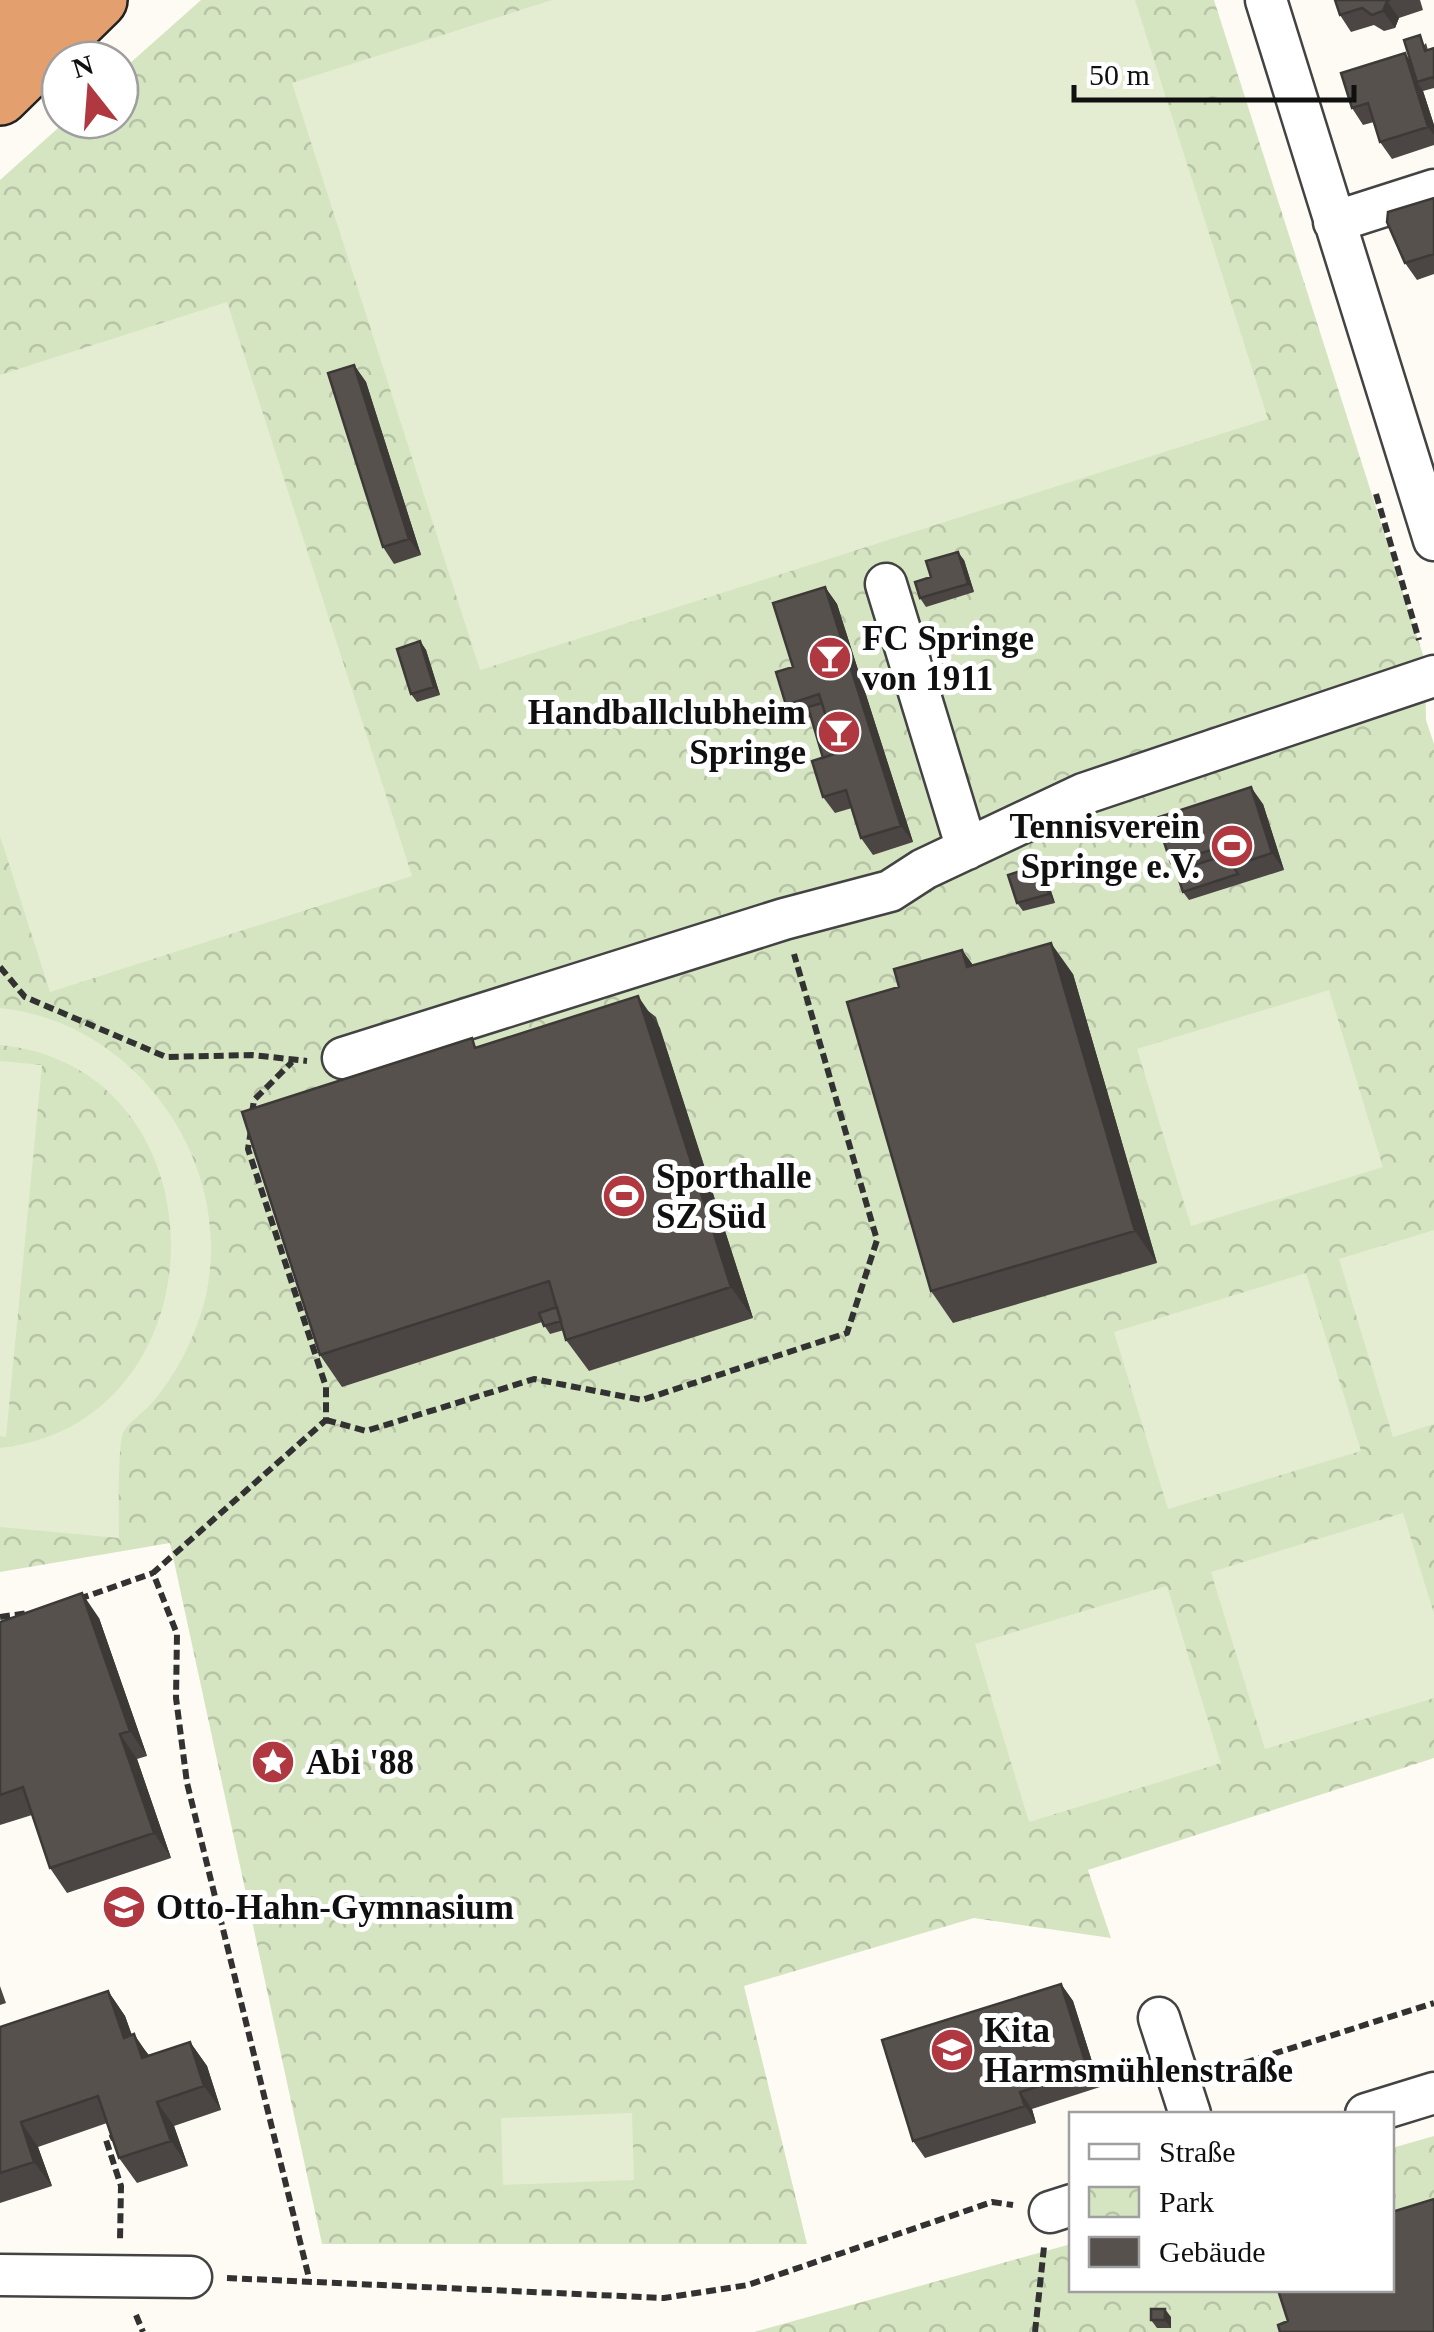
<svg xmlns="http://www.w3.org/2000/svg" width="1434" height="2332" font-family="'Times New Roman',serif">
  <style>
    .park { fill: url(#park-crowns) }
    .pitch { fill: #e4edd2 }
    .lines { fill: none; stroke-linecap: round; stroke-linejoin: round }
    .minor-casing { stroke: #434343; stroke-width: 45 }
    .highway-casing { stroke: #212121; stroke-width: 60 }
    .path { stroke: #323232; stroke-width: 6; stroke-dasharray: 10 5; stroke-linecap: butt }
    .minor { stroke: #fff; stroke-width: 40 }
    .highway { stroke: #e39f6d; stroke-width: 55 }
    .wall { fill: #4b4643 }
    .shaded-wall { fill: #3d3937 }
    .building { fill: #57514e; stroke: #3d3937; stroke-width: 2.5 }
    .labels { text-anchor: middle; stroke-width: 10; stroke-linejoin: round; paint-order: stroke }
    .poi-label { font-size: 35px; font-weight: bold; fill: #101010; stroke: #fff; text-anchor: start }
  </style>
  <defs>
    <pattern id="park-crowns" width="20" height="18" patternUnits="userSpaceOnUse" patternTransform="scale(2.5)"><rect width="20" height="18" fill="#d5e5c1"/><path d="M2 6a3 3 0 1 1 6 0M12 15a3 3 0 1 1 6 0" fill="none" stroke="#b6c3a5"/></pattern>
  </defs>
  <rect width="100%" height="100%" fill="#fefbf4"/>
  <path class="park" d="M201 0H1214L1425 661 1426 720 1434 744V1758L1088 1870 1111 1938 974 1918 744 1986 807 2244H322L170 1543 0 1572V180L67 120H120V72Z
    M1434 2136V2332H754L1071 2244 1072 2290H1392V2148Z"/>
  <path class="pitch" d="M552 0H1135L1268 419 480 670 292 83Z
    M227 302 412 876 50 992 0 836V375Z
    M1329 990 1383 1167 1191 1226 1137 1049Z
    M0 1008C139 1022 239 1168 204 1303 194 1340 176 1375 151 1404 143 1413 130 1421 124 1431 117 1442 119 1519 119 1538L0 1527V1448C227 1423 229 1067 0 1045Z
    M0 1061 42 1065 6 1437 0 1436Z
    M1434 1230V1424L1393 1437 1339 1259Z
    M1306 1273 1361 1451 1168 1509 1114 1332Z
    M1403 1513 1434 1614V1698L1265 1749 1211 1572Z
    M1167 1586 1221 1763 1029 1822 975 1644Z
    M632 2113 634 2180 503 2185 501 2118Z"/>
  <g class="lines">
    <g class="minor-casing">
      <path id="minor" d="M1266 0 1434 540
        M1334 222 1434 190
        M886 584 967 849
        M343 1058 784 919 890 891 924 869 1083 794 1434 676
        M1159 2018 1190 2114
        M1366 2114 1434 2093
        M1050 2212 1072 2205
        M0 2275 191 2277"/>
    </g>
    <g class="highway-casing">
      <path id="highway" d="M0 31 32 0
        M0 97 99 0"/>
    </g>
    <path class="path" d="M1376 494 1419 640
      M0 967 25 997 166 1057 252 1055 307 1061
      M252 1113 254 1100 292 1062
      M251 1130 248 1149 326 1387V1420L153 1573 177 1634 176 1698 187 1783 309 2278
      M326 1420 366 1431 534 1379 642 1400 847 1333 877 1240 794 954
      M79 1599 153 1573
      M0 1617 28 1613
      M1216 2072 1434 2003
      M119 2134 106 2140 121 2186 120 2240
      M227 2278 664 2298 748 2285 992 2202 1013 2205
      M136 2315 143 2332
      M1035 2332 1044 2247"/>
    <use href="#minor" class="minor"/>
    <use href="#highway" class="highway"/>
  </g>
  <path class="wall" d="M1335 0H1420L1423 10 1399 18 1395 28 1384 31 1374 25 1351 32 1340 15Z
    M1426 43 1428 50 1434 48V88L1423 91 1434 125V145L1392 159 1380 142 1374 122 1363 125 1352 108 1410 60Z
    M1434 198V274L1417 280 1405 263Z
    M354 365 366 382 421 555 394 564 383 547Z
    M964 560 974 592 926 607 920 598 931 577Z
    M825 587 837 604 913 842 873 855 861 838 852 808 835 813 823 797V758L811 717 798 721 786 705 793 667Z
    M420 641 426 650 440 695 417 702 411 694Z
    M1263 804 1284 870 1189 900 1183 892 1176 871 1171 863Z
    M1045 873 1055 903 1023 911 1017 903Z
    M962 950 973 965 1073 974 1157 1263 953 1323 931 1291 899 987Z
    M647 1010 656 1017 753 1318 589 1371 566 1340 564 1330 550 1334 542 1322 342 1387 320 1355 478 1047Z
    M99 1618 147 1756 137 1759 171 1858 67 1893 50 1868 32 1815 0 1825V1622Z
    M1061 1984 1073 2001 1100 2087 1032 2109 1036 2123 925 2158 913 2141Z
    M0 1986 6 2003 0 2005Z
    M108 1991 125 2016 132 2035 149 2055 190 2042 207 2066 221 2110 174 2126 188 2166 137 2183 119 2158 107 2123 38 2147 52 2186 0 2203V2027Z
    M1171 2317V2328H1157L1151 2320Z"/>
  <path class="shaded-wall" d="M1387 1 1399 18 1395 28 1383 11Z
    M1405 53 1416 69 1417 82 1423 91 1434 125V135L1428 127Z
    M354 365 366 382 421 555 409 539Z
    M958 552 964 560 974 592 968 584Z
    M825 587 837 604 913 842 901 826Z
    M420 641 426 650 440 695 434 687Z
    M1251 787 1263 804 1284 870 1272 853Z
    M1039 865 1045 873 1055 903 1049 894Z
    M1051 943 1073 974 1157 1263 1135 1231Z
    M962 950 984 981 967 967Z
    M638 996 660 1028 753 1318 731 1287Z
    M82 1593 99 1618 147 1756 130 1731Z
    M120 1734 137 1759 171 1858 154 1833Z
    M1061 1984 1073 2001 1100 2087 1088 2071Z
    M108 1991 125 2016 141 2062 124 2038Z
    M134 2034 151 2059 142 2058Z
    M190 2042 207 2066 221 2110 204 2086Z
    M1020 2092 1032 2109 1036 2123 1025 2106Z
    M157 2102 174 2126 188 2166 171 2141Z
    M21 2122 38 2147 52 2186 34 2162Z
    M1165 2309 1171 2317V2328L1165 2320Z"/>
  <path class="building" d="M1335 0H1390L1387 1 1383 11 1372 15 1362 8 1340 15Z
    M1420 35 1425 51 1434 48V79L1433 77 1417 82 1404 40Z
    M1405 53 1428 127 1380 142 1368 103 1352 108 1341 73Z
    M1434 198V254L1405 263 1387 222 1388 212Z
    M354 365 409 539 383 547 328 373Z
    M958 552 968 584 920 598 915 582 931 577 926 561Z
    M825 587 901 826 861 838 846 790 823 797 812 761 837 753 819 694 786 705 776 672 793 667 773 603Z
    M420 641 434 687 411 694 397 649Z
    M822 703 837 753 823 758 808 707Z
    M1251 787 1272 853 1233 866 1226 845 1171 863 1156 818Z
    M1229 854 1233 866 1238 874 1183 892 1176 871Z
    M1039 865 1049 894 1017 903 1008 875Z
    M1051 943 1135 1231 931 1291 847 1002 899 987 894 969 962 950 967 967Z
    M638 996 731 1287 566 1340 549 1281 320 1355 242 1112 472 1038 475 1048Z
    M557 1307 561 1321 544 1326 539 1313Z
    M82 1593 130 1731 120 1734 154 1833 50 1868 23 1787 0 1795V1622Z
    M1061 1984 1088 2071 1020 2092 1025 2106 913 2141 882 2040Z
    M108 1991 124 2038 134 2034 142 2058 190 2042 204 2086 157 2102 171 2141 119 2158 98 2096 21 2122 34 2162 0 2173V2027Z
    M1434 2199V2332H1280L1278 2325 1288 2321 1278 2290H1392V2212Z
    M1151 2309H1165V2320H1151Z"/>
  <defs>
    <g id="bar-disc" transform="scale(2.25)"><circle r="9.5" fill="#b03841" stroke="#fff"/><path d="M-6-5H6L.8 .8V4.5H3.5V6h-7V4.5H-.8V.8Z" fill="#fff"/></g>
    <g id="stadium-disc" transform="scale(2.25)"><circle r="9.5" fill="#b03841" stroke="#fff"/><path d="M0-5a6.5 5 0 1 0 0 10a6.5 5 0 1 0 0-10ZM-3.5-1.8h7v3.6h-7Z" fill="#fff"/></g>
    <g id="sight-disc" transform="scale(2.25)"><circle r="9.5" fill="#b03841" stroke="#fff"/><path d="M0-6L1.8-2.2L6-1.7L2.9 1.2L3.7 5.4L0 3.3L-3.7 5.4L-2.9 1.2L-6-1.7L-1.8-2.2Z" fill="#fff"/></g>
    <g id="school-disc" transform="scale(2.25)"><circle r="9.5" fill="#b03841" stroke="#fff"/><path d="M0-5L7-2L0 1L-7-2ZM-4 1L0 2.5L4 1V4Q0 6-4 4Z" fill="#fff"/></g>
  </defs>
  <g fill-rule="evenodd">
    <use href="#bar-disc" x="830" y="658"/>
    <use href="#bar-disc" x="839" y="732"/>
    <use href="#stadium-disc" x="1232" y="846"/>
    <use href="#stadium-disc" x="624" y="1196"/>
    <use href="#sight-disc" x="273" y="1762"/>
    <use href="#school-disc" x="124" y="1907"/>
    <use href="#school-disc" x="952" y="2050"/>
  </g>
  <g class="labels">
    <g class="poi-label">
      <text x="862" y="650">FC Springe<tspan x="862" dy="40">von 1911</tspan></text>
      <text x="806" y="724" text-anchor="end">Handballclubheim<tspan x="806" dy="40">Springe</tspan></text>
      <text x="1200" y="838" text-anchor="end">Tennisverein<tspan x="1200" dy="40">Springe e.V.</tspan></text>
      <text x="656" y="1188">Sporthalle<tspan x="656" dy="40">SZ Süd</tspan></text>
      <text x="306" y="1774">Abi '88</text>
      <text x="156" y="1919">Otto-Hahn-Gymnasium</text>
      <text x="984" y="2042">Kita<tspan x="984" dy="40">Harmsmühlenstraße</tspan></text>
    </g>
  </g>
  <rect x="1069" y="2112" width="325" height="180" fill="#ffffff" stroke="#9f9f9f" stroke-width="2.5"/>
  <rect x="1089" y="2144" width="50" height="15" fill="#ffffff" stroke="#9f9f9f" stroke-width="2.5"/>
  <text x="1159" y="2162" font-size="30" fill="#101010">Straße</text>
  <rect x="1089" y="2187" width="50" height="30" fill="url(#park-crowns)" stroke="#9f9f9f" stroke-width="2.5"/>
  <text x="1159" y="2212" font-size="30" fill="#101010">Park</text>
  <rect x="1089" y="2237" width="50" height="30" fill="#57514e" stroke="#9f9f9f" stroke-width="2.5"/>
  <text x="1159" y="2262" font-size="30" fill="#101010">Gebäude</text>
  <g transform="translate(90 90) rotate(343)"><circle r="48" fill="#ffffff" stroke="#9f9f9f" stroke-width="2.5"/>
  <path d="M0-8L18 38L0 25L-18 38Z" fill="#b03841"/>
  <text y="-15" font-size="28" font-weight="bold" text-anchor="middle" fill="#101010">N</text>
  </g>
  <path d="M1074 85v15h280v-15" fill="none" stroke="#101010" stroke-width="5"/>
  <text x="1089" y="85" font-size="30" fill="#101010" stroke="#ffffff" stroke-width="8" paint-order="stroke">50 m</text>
</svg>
